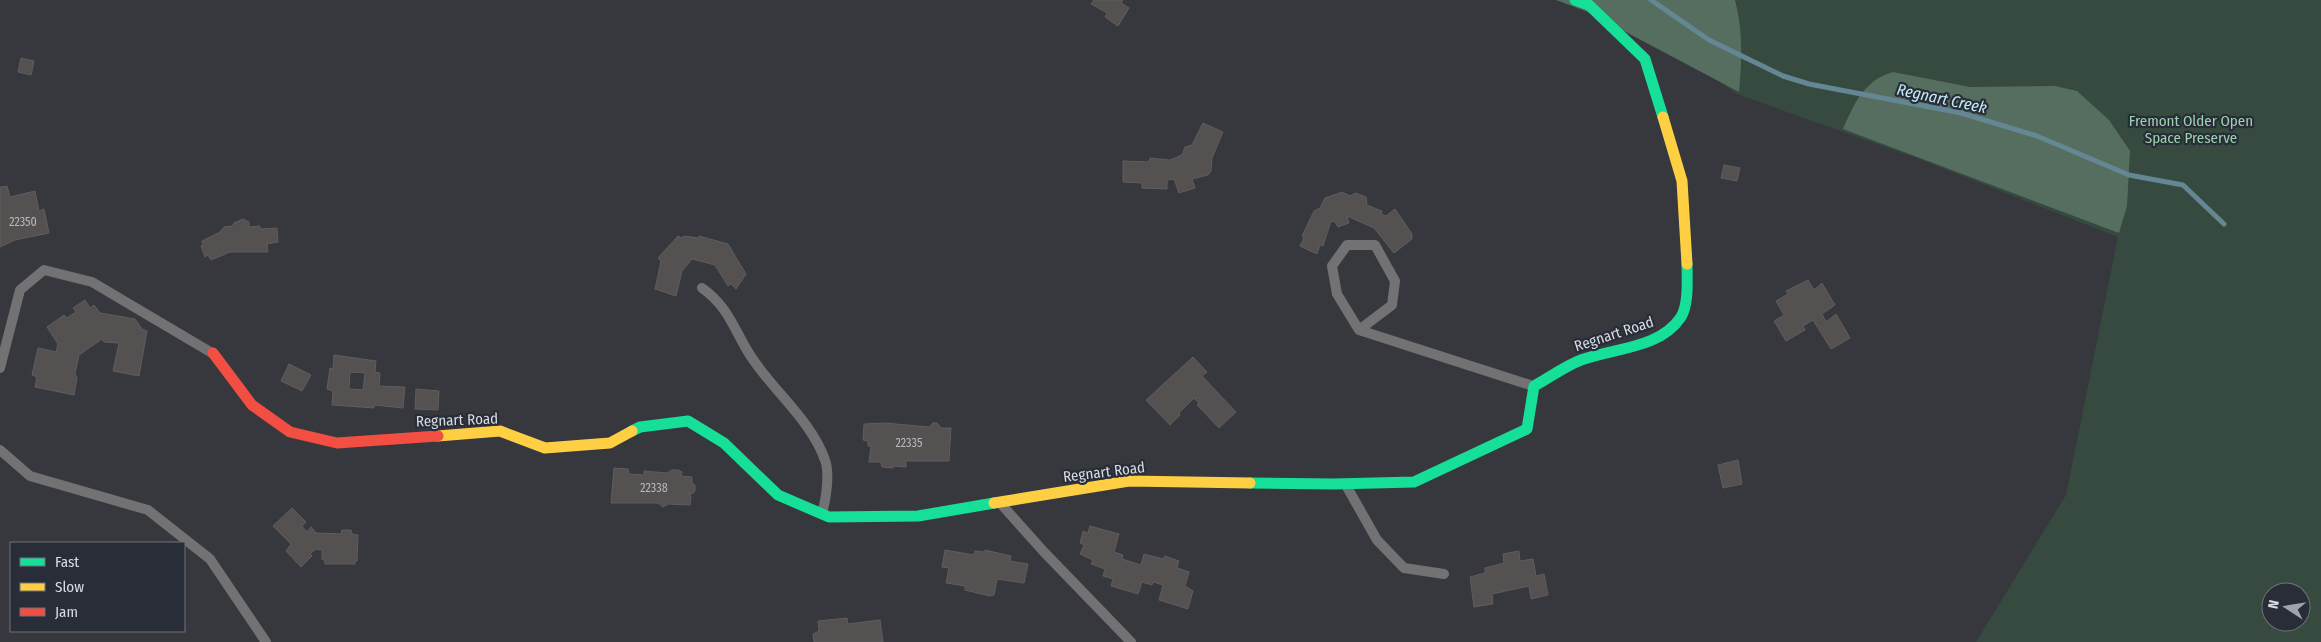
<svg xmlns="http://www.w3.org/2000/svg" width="2321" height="642" font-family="'Fira Sans Condensed',sans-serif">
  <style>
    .green { fill: #364a3f; fill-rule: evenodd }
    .forest { fill: #556e60 }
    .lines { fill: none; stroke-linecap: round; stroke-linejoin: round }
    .stream { stroke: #658693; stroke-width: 5 }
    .building { fill: #555151; stroke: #5e5d5f; fill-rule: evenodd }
    .lane { stroke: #727173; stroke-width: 10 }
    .fast { stroke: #16e098; stroke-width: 11 }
    .slow { stroke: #ffcf43; stroke-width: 11 }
    .jam { stroke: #f24e42; stroke-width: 11 }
    .labels { text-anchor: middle; stroke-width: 4.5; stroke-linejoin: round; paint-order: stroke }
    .number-label { font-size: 12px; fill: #b8b9be }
    .park-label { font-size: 15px; fill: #9bd2b0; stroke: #282d37 }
    .street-label { font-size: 15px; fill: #d9dce3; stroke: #282d37 }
    .water-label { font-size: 16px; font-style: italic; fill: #c5ecfa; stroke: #282d37 }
  </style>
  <rect width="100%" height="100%" fill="#36383e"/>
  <path class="green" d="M1607 0H2321V642H1976L2066 495 2118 237 1919 159 1737 94ZM2271 592H2301V622H2271Z"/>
  <path class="forest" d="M1556 0H1735C1743 31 1742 60 1739 92L1588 12Z
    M1893 72 1970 87 2055 86 2077 91 2109 120 2130 151 2127 206 2119 233 1843 129C1854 104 1864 80 1893 72Z"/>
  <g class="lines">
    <path class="stream" d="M1651 0 1709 40 1783 76 1809 84 1961 113 2037 136 2129 175 2183 185 2224 224"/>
  </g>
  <path class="building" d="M1094 0H1123L1121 3 1129 8 1118 26 1105 17 1107 13 1091 4Z
    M21 58 34 61 31 75 18 72Z
    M1203 123 1223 132 1212 158 1211 171 1208 175 1192 179 1195 188 1179 193 1174 179 1167 180V189L1142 188V183L1123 182V161L1149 162 1150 158 1170 160 1182 155 1185 147 1192 145Z
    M1724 165 1740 168 1737 181 1721 178Z
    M7 186 10 197 35 191 39 211 44 209 49 233 15 240 0 247V187Z
    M1342 192 1350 196 1356 193 1366 197 1367 205 1382 211 1381 214 1386 216 1395 209 1412 234V239L1394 253 1374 228 1347 216 1349 223 1338 227 1335 222 1331 221 1323 246 1320 245 1317 254 1300 246 1304 238 1302 236 1314 211 1320 208 1325 198Z
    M243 219 249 222V227L260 226V229L277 228 278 242 267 244 268 252H230L211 260 208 255 205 257 201 246 203 245 202 241 220 232 224 227 233 226 234 223Z
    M678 236 682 238 684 236 698 238 699 236 728 244 746 274 736 289 731 284 728 286 715 265 692 259 682 271 676 296 655 289 661 261 658 258Z
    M1808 280 1814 290 1822 283 1835 305 1822 314 1826 322 1836 314 1850 338 1831 349 1813 320 1803 326 1805 330 1786 341 1774 321 1784 315 1776 301 1788 294 1786 291Z
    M85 300 90 308 94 305 100 313 135 319 142 329 147 331 139 376 113 371 119 343 104 342 102 339 79 355 75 374 77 378 74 395 35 387 37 377 32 375 38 348 56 352 58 344 47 327 64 315 67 318 76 312 73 308Z
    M334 355 376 361 375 372 380 373 379 386 405 387 403 408 374 405V408L332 405 333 391 327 389 330 368 333 369ZM350 372 365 373 363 390 349 389Z
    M1193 357 1207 372 1202 376 1236 412 1219 428 1197 405 1199 403 1194 398 1179 413 1180 415 1170 425 1146 400Z
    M289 364 311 375 302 391 281 381Z
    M416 389 439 391 438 410 415 409Z
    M885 423 929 427 933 423H937L941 428H951L949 461H906V467L894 466 893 468 882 467 881 462H869L871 446H868V441L863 440 864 424Z
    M1738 460 1742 484 1723 488 1718 465Z
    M614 468 628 469 629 474 644 475V471L667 473 672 470H678L682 472 681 476 692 477V483L695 485V491L692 494 688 493 691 496 690 505 668 504 663 507 658 503H611Z
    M292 508 306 522 302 526 307 532 311 527 316 533 341 534 342 530H351L352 534 358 535 357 561H355V564H325L324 558 322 560V550L316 549 310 554 312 556 301 567 286 551 291 544 273 526Z
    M1090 526 1119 534 1114 552 1123 555 1122 559 1141 565 1144 554 1163 559 1165 556 1179 561 1177 568 1189 572 1185 586 1193 591 1188 609 1159 600 1163 585 1153 582 1152 585 1142 582 1138 594 1111 586 1113 579 1103 576 1105 569 1091 564 1093 560 1080 554 1084 545 1080 543 1083 531 1088 533Z
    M945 550 974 555 975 551 985 552V550L1011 556 1010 561 1028 564 1024 583 997 579 994 595 990 596 965 590V586L946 583 949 568 942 567Z
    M1519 551 1520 561 1533 559 1536 576 1544 574 1548 595 1531 599 1529 586 1492 594 1493 604 1474 607 1470 577 1485 573V568L1504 563 1503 554Z
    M847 618 848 624 880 620 883 642H814L813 634 819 631 818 621Z"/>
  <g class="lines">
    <path class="lane" d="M702 288C729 307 734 330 750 355 773 391 811 420 825 460 830 473 826 500 822 513
      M1359 330 1392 305 1395 281 1375 245H1347L1332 266 1337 294 1359 330 1533 386
      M0 368 20 290 44 270 92 282 212 353
      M0 450 30 476 148 510 210 559 266 642
      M1347 487 1377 540 1404 568 1444 574
      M1002 505 1044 552 1131 642"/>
    <path class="fast" d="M1575 0 1589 5 1645 59 1663 117
      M632 431 640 427 688 421 724 443 778 495 829 517 918 516 994 503
      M1250 483 1334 484 1414 482 1527 429 1534 386C1549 378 1565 366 1581 360 1613 348 1660 349 1681 317 1689 304 1687 279 1687 264"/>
    <path class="slow" d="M1663 117 1682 181 1687 264
      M438 436 500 431 545 448 610 443 632 431
      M994 503 1129 481 1250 483"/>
    <path class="jam" d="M213 353 252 405 290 432 337 443 438 436"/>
  </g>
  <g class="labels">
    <g class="number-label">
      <text x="23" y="226">22350</text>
      <text x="909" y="447">22335</text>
      <text x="654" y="492">22338</text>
    </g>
    <g class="park-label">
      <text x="2191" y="126">Fremont Older Open<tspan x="2191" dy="17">Space Preserve</tspan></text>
    </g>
    <g class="street-label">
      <text transform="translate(1614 334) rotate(-18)" y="5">Regnart Road</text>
      <text transform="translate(457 420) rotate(-2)" y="5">Regnart Road</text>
      <text transform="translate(1104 472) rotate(-7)" y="5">Regnart Road</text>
    </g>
    <g class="water-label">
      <text transform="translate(1942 98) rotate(12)" y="6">Regnart Creek</text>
    </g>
  </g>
  <rect x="10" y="542" width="175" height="90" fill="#282d37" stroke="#6f737c"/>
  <rect x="20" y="558" width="25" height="8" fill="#16e098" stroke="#6f737c"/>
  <text x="55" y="567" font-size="15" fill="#d9dce3">Fast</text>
  <rect x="20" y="583" width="25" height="8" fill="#ffcf43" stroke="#6f737c"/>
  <text x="55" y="592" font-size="15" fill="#d9dce3">Slow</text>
  <rect x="20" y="608" width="25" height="8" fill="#f24e42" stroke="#6f737c"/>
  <text x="55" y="617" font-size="15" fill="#d9dce3">Jam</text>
  <g transform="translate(2286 607) rotate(282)"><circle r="24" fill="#282d37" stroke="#6f737c"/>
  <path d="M0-4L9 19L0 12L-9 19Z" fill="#a0a3a9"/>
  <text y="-8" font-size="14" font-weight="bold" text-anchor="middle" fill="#d9dce3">N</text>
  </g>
</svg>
